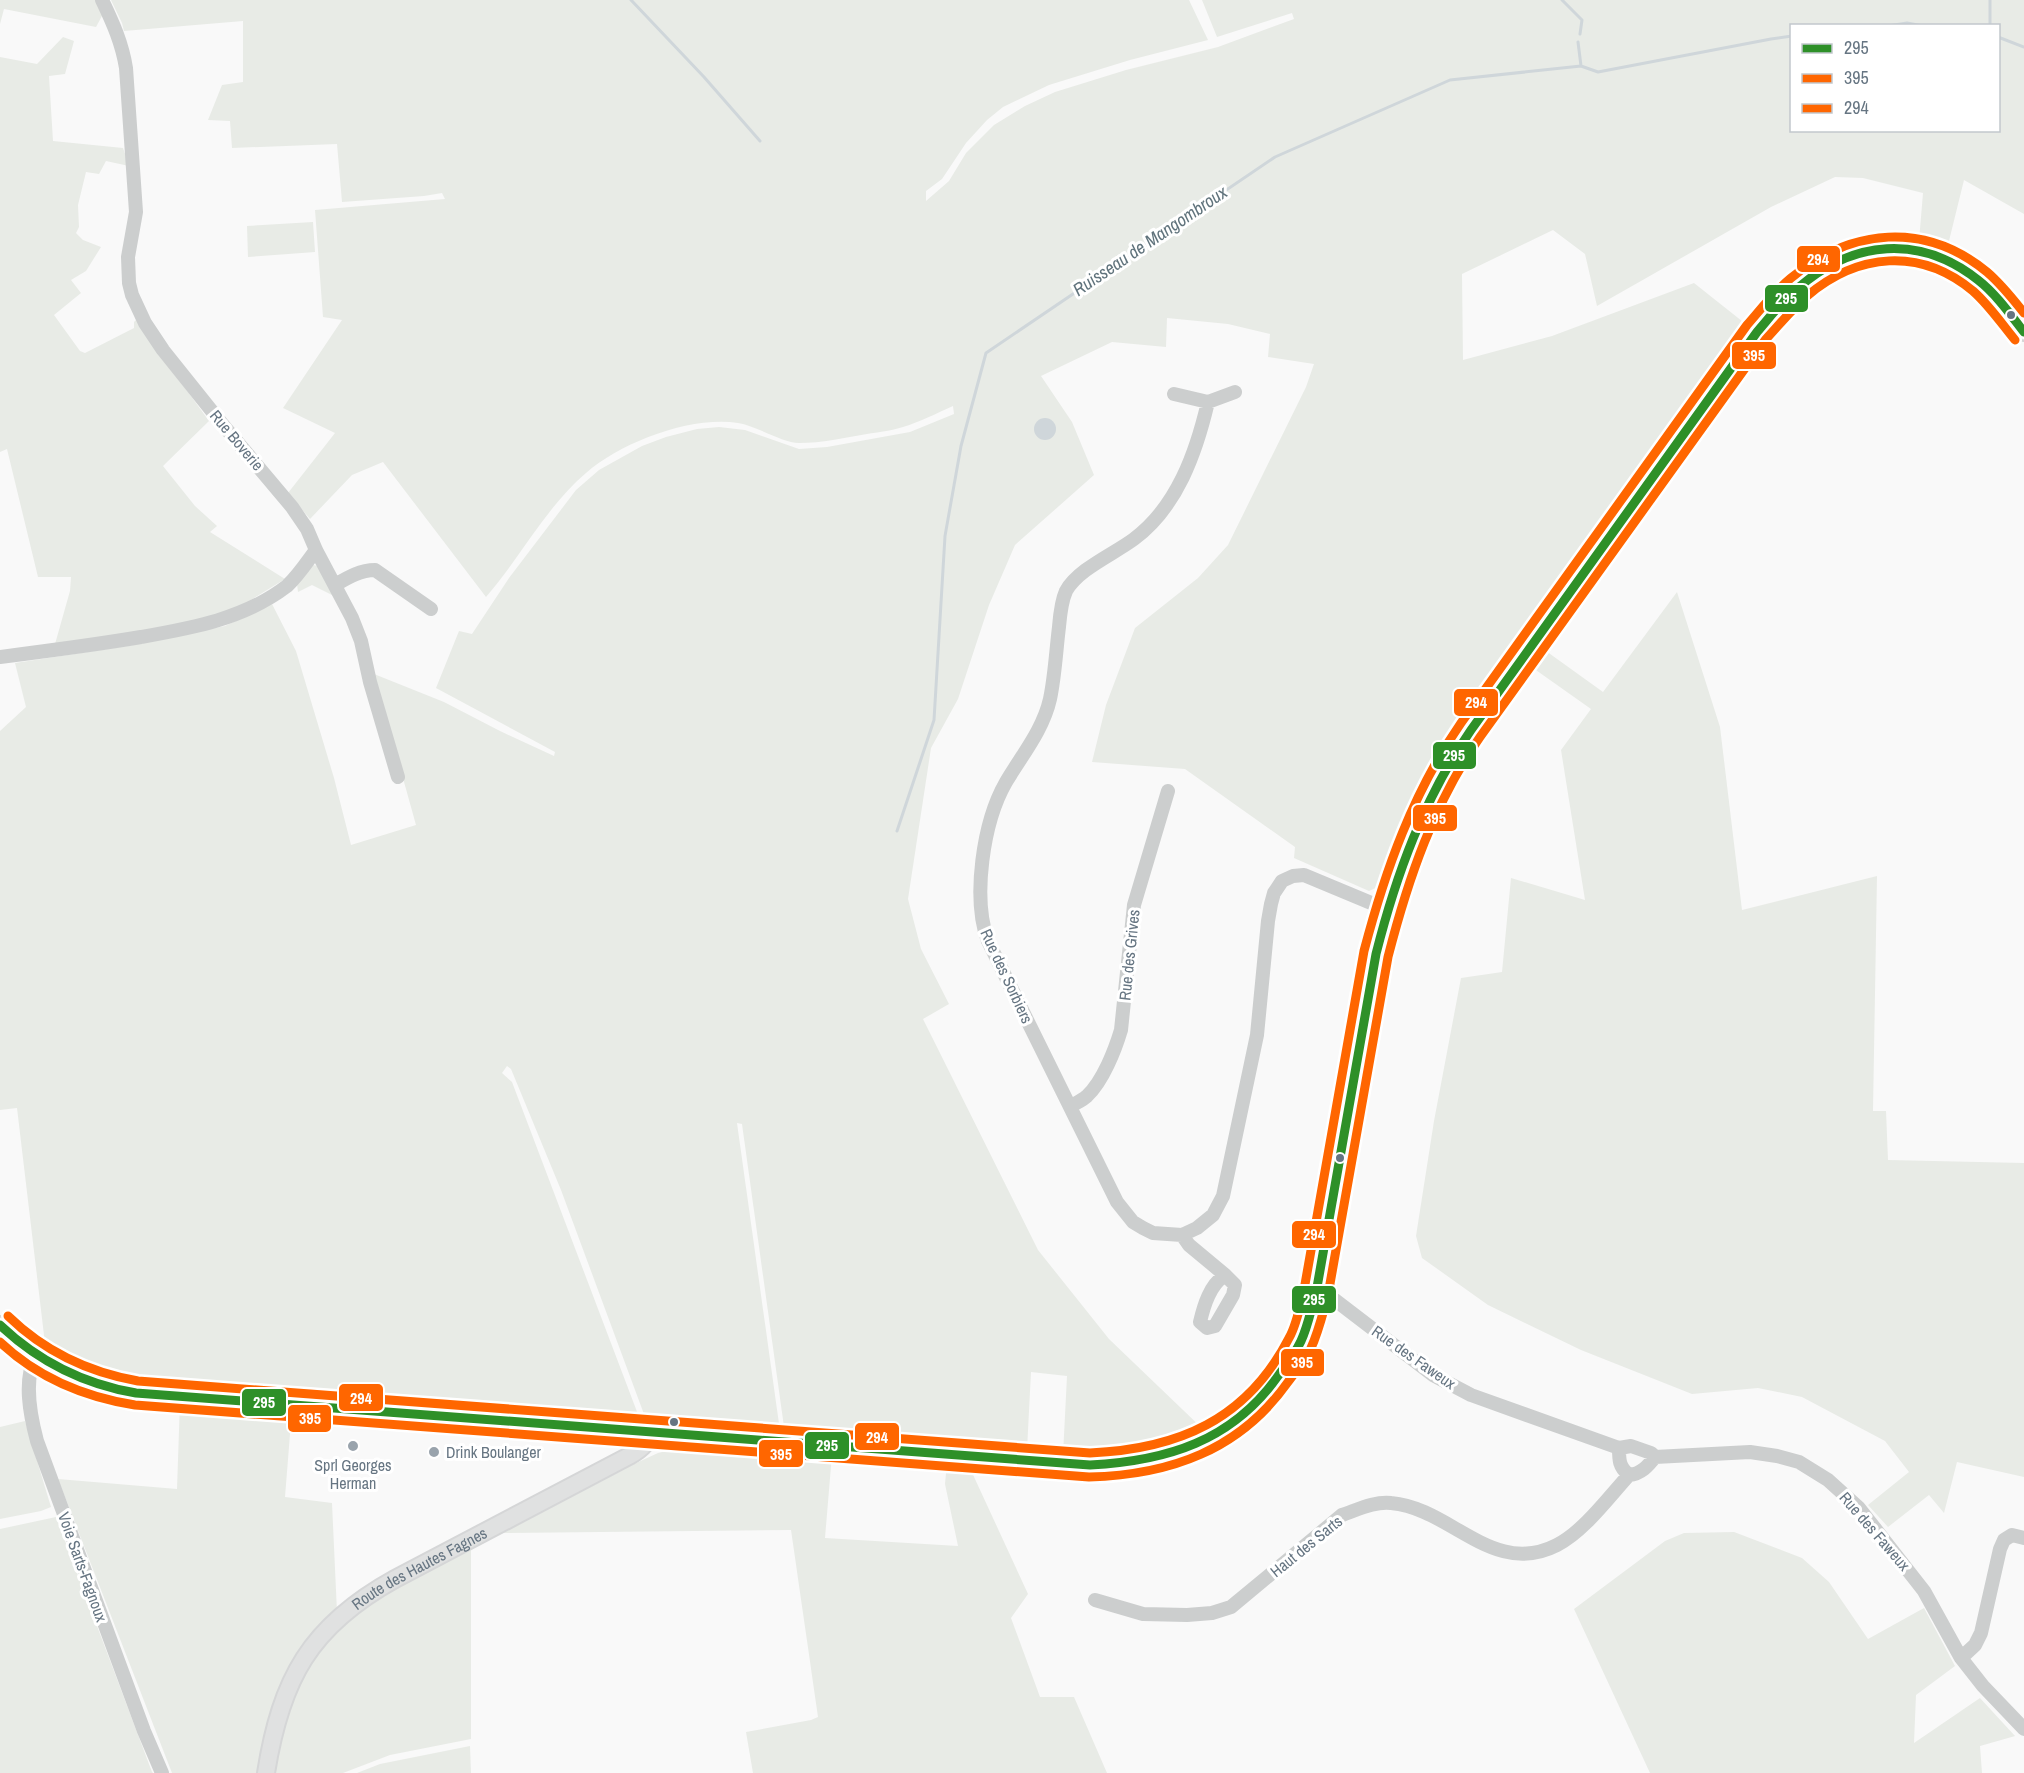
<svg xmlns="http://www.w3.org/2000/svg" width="2024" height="1773" font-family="'Archivo Narrow',sans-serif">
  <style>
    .green { fill: #e8ebe6; fill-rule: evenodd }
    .water { fill: #cfd6da }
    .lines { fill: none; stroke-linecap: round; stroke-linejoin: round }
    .stream { stroke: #cfd6da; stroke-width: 3 }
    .major-casing { stroke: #d5d6d7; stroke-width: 20 }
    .minor { stroke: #cccece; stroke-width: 14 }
    .major { stroke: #e0e1e1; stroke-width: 16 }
    .bus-1-casing { stroke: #fff; stroke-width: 14 }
    .bus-2-casing { stroke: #fff; stroke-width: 14 }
    .bus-3-casing { stroke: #fff; stroke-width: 14 }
    .bus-1 { stroke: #2e9028; stroke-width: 9 }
    .bus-2 { stroke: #f60; stroke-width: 9 }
    .bus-3 { stroke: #f60; stroke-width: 9 }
    .bus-dot { fill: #667582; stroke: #fff; stroke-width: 2 }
    .poi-dot { fill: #99a3ac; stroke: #fff; stroke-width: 2 }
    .labels { text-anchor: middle; stroke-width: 6; stroke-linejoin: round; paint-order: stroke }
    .street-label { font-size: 16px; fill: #667582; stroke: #fff }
    .poi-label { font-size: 16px; fill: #667582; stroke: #fff; text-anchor: start }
    .water-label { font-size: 18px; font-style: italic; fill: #60737c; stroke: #fff }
    .line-badge { stroke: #fff; stroke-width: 2 }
    .badge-label { font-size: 16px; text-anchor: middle; font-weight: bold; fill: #fff }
  </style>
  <rect width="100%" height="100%" fill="#f9f9f9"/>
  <path class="green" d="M0 0H95L103 14 96 27 4 9 0 24Z
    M111 0H1189L1208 40 1130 60 1049 85 1003 107 987 120 966 143 942 179 926 191V201L949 181 966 153 994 125 1025 106 1055 92 1126 70 1218 47 1294 19 1292 13 1217 37 1202 0H2024V214L1964 180 1947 249 1919 241 1923 193 1863 178 1835 177 1771 207 1597 306 1585 254 1553 230 1462 274 1463 360 1552 336 1694 283 1752 329 1430 773 1384 884 1369 891 1294 858 1295 847 1185 769 1092 762 1106 705 1135 628 1198 578 1228 545 1306 387 1314 364 1268 357 1270 334 1228 324 1167 318 1166 347 1112 342 1041 376 1072 422 1094 475 1015 545 989 605 958 699 931 748 908 899 921 949 949 1004 923 1019 1038 1250 1109 1339 1207 1433 1165 1451 1115 1459 1063 1455 1067 1376 1031 1372 1027 1450 923 1445 790 1434 784 1427 742 1124 737 1123 780 1431 648 1425 561 1190 511 1069 507 1066 502 1073 512 1082 639 1417 638 1424 360 1401 293 1399 115 1382 73 1367 46 1352 17 1108 0 1110V731L26 707 15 663 127 646 225 626 272 604 296 651 334 778 351 845 416 825 374 674 444 702 500 731 554 756 555 752 436 688 459 631 472 634 509 578 576 490 599 470 642 446 666 437 697 429 719 427 745 430 799 449 827 447 910 432 954 414 953 406C937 413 920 422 903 427 891 431 878 432 867 434 844 438 822 443 799 443 783 443 757 426 738 423 690 416 622 442 586 473 545 508 521 557 486 597L383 462 352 475 310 519 288 493 335 433 283 408 342 320 323 317 315 210 445 199 442 193 424 196 342 202 337 144 232 148 230 121 208 120 222 85 243 82V21L124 31 122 23ZM1792 26H1998V130H1792Z
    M63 37 74 41 65 74 49 76 53 141 123 148 129 166 106 161 99 174 86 172 78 205 79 227 76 233 83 240 101 247 86 271 71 280 81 293 54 315 80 351 85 353 134 328V322L136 320 209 421 163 466 195 506 217 526 210 532 285 579 233 611 177 626 55 644 70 591 71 577H38L7 449 0 452V57L37 64Z
    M313 222 315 252 248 257 247 226Z
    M313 565 318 566 336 597 312 585 298 592 297 584Z
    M1677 592 1720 727 1742 910 1877 876 1873 1111H1886L1888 1160 2024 1163V1477L1957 1462 1944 1513 1929 1495 1888 1527 1868 1505 1909 1472 1885 1441 1802 1397 1758 1388 1692 1394 1581 1350 1488 1305 1422 1258 1416 1236 1434 1121 1461 978 1502 972 1511 878 1585 900 1561 750 1591 709 1533 668 1546 651 1603 692Z
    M180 1401 292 1409 285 1497 332 1503 337 1612 318 1632 261 1773H172L58 1479 177 1489Z
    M25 1421 51 1507 41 1511 0 1519V1427Z
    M692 1445 832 1454 825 1538 958 1546 945 1484 947 1463 969 1466 1028 1594 1011 1618 1040 1697H1074L1107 1773H753L746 1732 811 1720 818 1717 791 1530 503 1533 634 1464 658 1453Z
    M56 1517 152 1772 153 1773H0V1529Z
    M1734 1532 1802 1558 1829 1582 1868 1639 1924 1608 1955 1666 1916 1695 1914 1743 1980 1698 2015 1736 1980 1746 1982 1773H1650L1574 1609 1665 1541 1684 1533Z
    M471 1550V1739L390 1755 343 1773H273C279 1742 285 1709 300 1681 336 1613 405 1584 471 1550Z
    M470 1746 471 1773H357L380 1764Z"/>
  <path class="water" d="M1034 429a11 11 0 1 1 22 0a11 11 0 1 1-22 0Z"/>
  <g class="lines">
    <path class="stream" d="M631 0 704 77 760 141
      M1562 0 1582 20 1580 34
      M1990 0V26
      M1888 26 1907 23 1923 26
      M1998 37 2024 47
      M1578 42 1581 66
      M897 831 934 720 945 536 961 446 986 353 1275 157 1450 80 1581 66 1598 72 1771 39 1792 36"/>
    <g class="major-casing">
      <g id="major">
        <path d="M0 1325C36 1363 85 1386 136 1393L1090 1465C1171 1465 1243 1435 1286 1365 1291 1357 1297 1349 1301 1341 1307 1326 1311 1309 1316 1293L1370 980C1385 911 1407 843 1440 779 1454 752 1473 727 1491 702L1757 332C1772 315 1787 295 1805 282 1863 239 1921 234 1978 280 1995 294 2010 315 2024 332"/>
        <path id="s1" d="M266 1773C281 1679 310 1626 395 1579L629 1456C638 1451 649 1443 651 1432"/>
      </g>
    </g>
    <path class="minor" d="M102 0C113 23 122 43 126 68L136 212 128 257 129 283 132 295 145 323 163 350 223 425 292 507 307 529 316 550 352 618 361 641 370 682 398 777
      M1174 394 1208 402 1235 392
      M1208 402C1196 453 1177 507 1134 539 1114 554 1078 569 1066 591 1061 602 1060 615 1059 627 1056 651 1055 675 1050 699 1043 730 1022 755 1006 782 983 822 972 898 988 941L1117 1202 1133 1222 1143 1228 1153 1233 1182 1235 1197 1228 1213 1215 1223 1196 1257 1035 1268 921 1271 904 1274 893 1282 881 1293 876 1304 875 1388 910
      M335 585C347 578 360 570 375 570L431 609
      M0 657C47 651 94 645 141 637 192 628 244 619 287 586 298 576 307 562 316 550
      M1071 1106C1076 1103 1083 1100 1087 1096 1103 1081 1115 1050 1121 1030L1134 905 1168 791
      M1182 1235 1189 1245 1225 1275C1210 1285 1204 1305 1200 1322L1207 1328 1215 1326 1233 1295 1235 1285 1225 1275
      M1316 1293 1335 1300 1433 1375 1471 1395 1619 1448
      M36 1355C23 1380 30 1415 37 1441L144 1731 162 1773
      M1631 1446 1651 1453 1655 1457C1648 1466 1641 1474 1629 1475 1619 1467 1619 1460 1619 1448Z
      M1655 1457 1750 1452 1777 1456 1799 1462 1828 1480 1859 1508 1924 1591 1961 1658 1983 1686 2024 1729
      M1095 1600 1143 1614 1187 1615 1212 1613 1231 1607 1342 1515C1357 1510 1375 1501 1391 1503 1451 1508 1493 1578 1557 1545 1584 1531 1608 1498 1629 1475
      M1961 1658 1975 1645 1981 1633 2000 1549 2004 1540 2012 1535 2024 1538"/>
    <use href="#major" class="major"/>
    <g class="bus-1-casing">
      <path id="bus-1" d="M0 1325C39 1362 83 1384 136 1393L1090 1465C1167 1461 1232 1441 1278 1376 1286 1365 1295 1354 1301 1341 1308 1326 1311 1309 1316 1293L1376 954C1396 875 1424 798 1471 730L1757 332C1770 317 1782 301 1798 288 1853 240 1920 234 1978 280 1996 294 2010 314 2024 332"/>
    </g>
    <g class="bus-2-casing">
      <path id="bus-2" d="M0 1342C37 1377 85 1397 135 1405L1089 1477C1170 1475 1240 1450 1288 1382 1296 1371 1305 1360 1311 1348 1319 1331 1323 1312 1328 1295L1388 957C1408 879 1434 803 1480 737L1766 339C1779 325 1792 309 1807 296 1858 253 1920 247 1973 291 1989 305 2001 323 2015 340"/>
    </g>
    <g class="bus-3-casing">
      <path id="bus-3" d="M8 1316C45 1352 87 1372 138 1381L1090 1453C1178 1449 1247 1420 1289 1338 1297 1324 1300 1306 1304 1290L1364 951C1385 871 1413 792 1461 723L1747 325C1761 309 1774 292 1791 278 1851 228 1925 221 1987 272 2001 284 2013 299 2024 313"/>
    </g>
    <use href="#bus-1" class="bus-1"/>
    <use href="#bus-2" class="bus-2"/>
    <use href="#bus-3" class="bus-3"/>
  </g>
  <g class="bus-dot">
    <circle cx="2011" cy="315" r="5"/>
    <circle cx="1340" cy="1158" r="5"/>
    <circle cx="674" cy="1422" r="5"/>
  </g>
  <g class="poi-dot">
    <circle cx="353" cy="1446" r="6"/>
    <circle cx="434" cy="1452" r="6"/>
  </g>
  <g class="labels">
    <g class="street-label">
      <text transform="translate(237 440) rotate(50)" y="6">Rue Boverie</text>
      <text transform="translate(1129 955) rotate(-84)" y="6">Rue des Grives</text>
      <text transform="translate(1007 976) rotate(65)" y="6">Rue des Sorbiers</text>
      <text transform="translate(1414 1357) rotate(35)" y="6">Rue des Faweux</text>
      <text transform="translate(1875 1531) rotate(49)" y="6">Rue des Faweux</text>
      <text transform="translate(1306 1546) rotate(-39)" y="6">Haut des Sarts</text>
      <text transform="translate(83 1567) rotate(70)" y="6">Voie Sarts-Fagnoux</text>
      <text dy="6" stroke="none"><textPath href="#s1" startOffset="270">Route des Hautes Fagnes</textPath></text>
    </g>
    <g class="poi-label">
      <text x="446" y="1458">Drink Boulanger</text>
      <text x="353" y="1471" text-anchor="middle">Sprl Georges<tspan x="353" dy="18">Herman</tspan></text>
    </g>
    <g class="water-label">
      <text transform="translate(1150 241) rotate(-34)" y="6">Ruisseau de Mangombroux</text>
    </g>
  </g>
  <g class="line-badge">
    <rect x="1796" y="245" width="45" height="28" rx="6" fill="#f60"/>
    <rect x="1764" y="284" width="45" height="29" rx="6" fill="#2e9028"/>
    <rect x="1731" y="341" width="46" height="29" rx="6" fill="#f60"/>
    <rect x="1453" y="688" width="46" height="29" rx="6" fill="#f60"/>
    <rect x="1432" y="741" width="45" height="29" rx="6" fill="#2e9028"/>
    <rect x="1412" y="804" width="46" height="28" rx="6" fill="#f60"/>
    <rect x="1291" y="1220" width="46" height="29" rx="6" fill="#f60"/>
    <rect x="1291" y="1285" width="46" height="29" rx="6" fill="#2e9028"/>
    <rect x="1280" y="1348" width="45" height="29" rx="6" fill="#f60"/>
    <rect x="338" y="1383" width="46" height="29" rx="6" fill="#f60"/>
    <rect x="241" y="1388" width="46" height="29" rx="6" fill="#2e9028"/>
    <rect x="287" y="1404" width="45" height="29" rx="6" fill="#f60"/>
    <rect x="854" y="1422" width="46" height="29" rx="6" fill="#f60"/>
    <rect x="804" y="1431" width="46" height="29" rx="6" fill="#2e9028"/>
    <rect x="758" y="1439" width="46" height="29" rx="6" fill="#f60"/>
  </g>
  <g class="badge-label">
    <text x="1818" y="265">294</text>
    <text x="1786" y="304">295</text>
    <text x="1754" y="361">395</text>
    <text x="1476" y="708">294</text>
    <text x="1454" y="761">295</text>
    <text x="1435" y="824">395</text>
    <text x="1314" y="1240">294</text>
    <text x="1314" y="1305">295</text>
    <text x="1302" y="1368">395</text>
    <text x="361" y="1404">294</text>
    <text x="264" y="1408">295</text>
    <text x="310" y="1424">395</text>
    <text x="877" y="1443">294</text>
    <text x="827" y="1451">295</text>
    <text x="781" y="1460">395</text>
  </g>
  <rect x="1790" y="24" width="210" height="108" fill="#ffffff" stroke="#c2c8cd" stroke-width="1.5"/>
  <rect x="1802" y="44" width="30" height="9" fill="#2e9028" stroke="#c2c8cd" stroke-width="1.5"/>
  <text x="1844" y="54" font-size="18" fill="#667582">295</text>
  <rect x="1802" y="74" width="30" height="9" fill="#ff6600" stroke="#c2c8cd" stroke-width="1.5"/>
  <text x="1844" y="84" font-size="18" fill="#667582">395</text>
  <rect x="1802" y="104" width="30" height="9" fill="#ff6600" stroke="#c2c8cd" stroke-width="1.5"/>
  <text x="1844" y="114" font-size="18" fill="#667582">294</text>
</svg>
